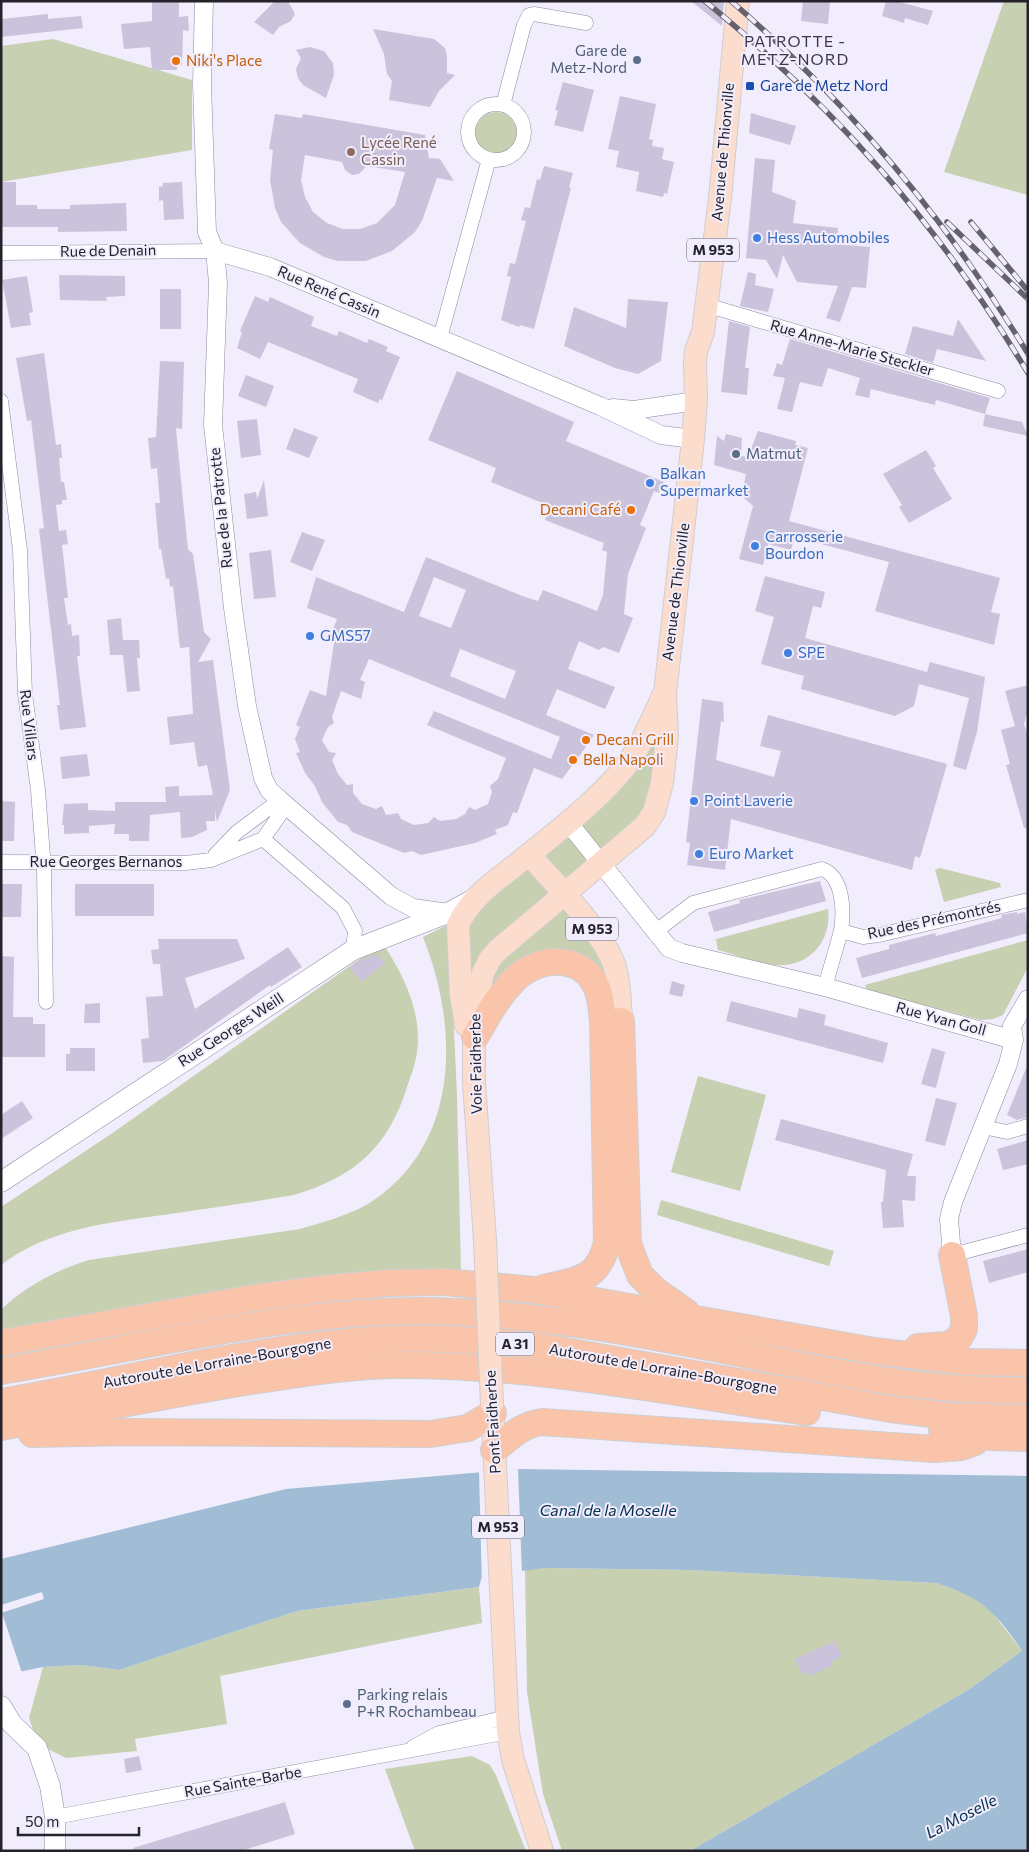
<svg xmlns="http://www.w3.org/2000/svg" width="1029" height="1852" font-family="Commissioner,sans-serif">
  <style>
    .green { fill: #c7d0b0 }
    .water { fill: #a1bdd5 }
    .pier { fill: #f1edfc }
    .building { fill: #cbc3db; fill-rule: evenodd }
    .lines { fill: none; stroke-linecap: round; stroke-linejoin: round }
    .minor-casing { stroke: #8f889e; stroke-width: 15 }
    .tertiary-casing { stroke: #8f889e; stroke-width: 19 }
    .secondary-casing { stroke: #8f889e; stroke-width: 21 }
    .primary-casing { stroke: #cfced0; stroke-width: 24 }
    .motorway-casing { stroke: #cfced0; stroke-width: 28 }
    .minor { stroke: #fff; stroke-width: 14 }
    .tertiary { stroke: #fff; stroke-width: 18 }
    .secondary { stroke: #fff; stroke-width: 20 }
    .primary { stroke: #fcdccd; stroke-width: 22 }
    .motorway { stroke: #fac4ab; stroke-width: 26 }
    .rail-casing { stroke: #66626d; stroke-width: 5.5 }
    .rail { stroke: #f1edfc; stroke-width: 4; stroke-dasharray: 11; stroke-linecap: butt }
    .primary-bridge-casing { stroke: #cfced0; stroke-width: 24; stroke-linecap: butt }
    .primary-bridge { stroke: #fcdccd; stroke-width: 22 }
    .service-dot { fill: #5c6f8a; stroke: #f1edfc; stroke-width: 2 }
    .food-dot { fill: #e8710a; stroke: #f1edfc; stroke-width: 2 }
    .transit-dot { fill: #1a4fb4; stroke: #f1edfc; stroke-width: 2 }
    .education-dot { fill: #8d6e63; stroke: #f1edfc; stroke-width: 2 }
    .shop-dot { fill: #3f7fe0; stroke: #f1edfc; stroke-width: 2 }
    .labels { text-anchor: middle; stroke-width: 4; stroke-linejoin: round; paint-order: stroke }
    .shield { fill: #f1edfc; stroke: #625f6a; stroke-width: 1 }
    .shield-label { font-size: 14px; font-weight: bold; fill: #25222b }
    .service-label { font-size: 15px; fill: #4e5e75; stroke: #f1edfc; text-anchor: start }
    .food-label { font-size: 15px; fill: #c56008; stroke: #f1edfc; text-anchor: start }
    .transit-label { font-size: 15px; fill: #164399; stroke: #f1edfc; text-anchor: start }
    .education-label { font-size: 15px; fill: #785e54; stroke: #f1edfc; text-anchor: start }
    .street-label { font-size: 15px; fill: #25222b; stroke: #f1edfc }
    .shop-label { font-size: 15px; fill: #366cbe; stroke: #f1edfc; text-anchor: start }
    .neighbourhood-label { font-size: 16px; letter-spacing: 1px; fill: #3e384b; stroke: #f1edfc }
    .water-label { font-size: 16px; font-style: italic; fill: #002f4f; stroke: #f1edfc }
  </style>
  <rect width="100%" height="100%" fill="#f1edfc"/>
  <path class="green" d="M1004 1H1028V195L944 172Z
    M53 39 192 80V150L1 182V46Z
    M475 133a21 21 0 1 1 42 0a21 21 0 1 1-42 0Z
    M665 694 659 796 564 895 619 988 577 965 515 979 461 995V917L593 799Z
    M940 868 1000 883 1001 887 944 902 935 870Z
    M828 909C832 941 809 968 775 965 756 963 736 955 718 950L716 939Z
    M449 924 457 1095 461 1274 1 1339V1310C25 1286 57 1270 89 1260L300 1229C321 1223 353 1214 371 1202 461 1143 459 1027 423 937Z
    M1028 940V967L1003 1015 993 1019 981 1020 867 990 865 985Z
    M385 947C406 979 424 1018 416 1058 414 1068 410 1078 407 1087 388 1148 354 1177 294 1195 253 1202 211 1208 170 1214 112 1222 49 1228 1 1265V1207L111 1134 374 949Z
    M698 1076 766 1095 740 1191 671 1172Z
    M661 1200 834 1251 829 1266 657 1215Z
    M545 1568 690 1570 936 1583 961 1591 989 1608 1022 1651 968 1690 690 1851H562L543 1794 527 1692 525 1569Z
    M479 1587 482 1623 220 1676 227 1724 135 1739 137 1751 66 1758 50 1750 34 1732 29 1718 43 1667 81 1665 119 1670 297 1611Z
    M472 1756 490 1765 496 1775 526 1851H415L385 1769Z"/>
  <path class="water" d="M518 1469 1028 1476V1851H690L968 1690 1022 1651C996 1612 981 1597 936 1583L690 1570 545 1568 482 1576 479 1587 297 1611 119 1670 81 1665 43 1667 14 1673 1 1613 44 1599 42 1592 1 1605V1559L286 1489Z"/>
  <path class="pier" d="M518 1469 522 1573 483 1578 482 1586 479 1471Z
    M1 1610 22 1673 1 1679Z"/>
  <path class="building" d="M152 1H179V17L188 16 189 31 183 30 182 65H177V70H152L150 47 124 49 121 24 152 21Z
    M275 1H288L295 14 291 21 279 27 273 35 254 22Z
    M691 1H724L722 26Z
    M803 1H830L828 24 801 21Z
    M886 1H896L933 11 928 25 905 18 904 23 882 16Z
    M48 14V19L81 16 83 28 1 37V19Z
    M373 29 434 39 445 48 447 56V73L455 75 439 91 430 107 389 100 392 81 387 74 384 54Z
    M310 47 324 51 333 63 334 75 326 98 303 85 298 78 296 69 301 58 296 50Z
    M563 82 594 90 583 132 554 125 558 111 555 110Z
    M620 96 656 104 649 139 653 140 652 146 664 148 662 159 674 162 667 194 664 193 663 197 636 191 639 172 616 167 619 151 608 149Z
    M751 113 796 126 790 145 749 133Z
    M275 114 302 118 303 114 425 135 429 158 440 159 454 181 437 178 422 221 415 232 392 251 366 261H338L324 257 300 243 281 222 275 208 270 180 273 150 269 149ZM305 155 342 162 345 170 352 175 359 174 367 166 405 172 395 205 377 223 360 229H343L327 223 313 212 305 197 301 180Z
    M755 158 775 160 772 192 796 201 793 223 838 228 837 244 870 247 866 288 852 287 840 322 826 318 838 286 797 282 783 255 777 279 766 260 746 258Z
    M544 166 573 173 569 187 571 188 534 329 520 325 519 327 501 320 511 277 507 276 510 263 515 264 526 221 521 220 525 207 530 208 537 179 540 180Z
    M1 182H16V205H37V209H70V205L126 203 127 231 58 232V227H1Z
    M182 182 184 219 164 220 163 200 159 201V187L163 186V183Z
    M748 272 756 274 755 285 774 289 768 312 740 306Z
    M59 275 125 276V296L106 297 107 301 60 300Z
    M27 276 33 312 29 313 31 325 11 328 2 280Z
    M160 289H181V329H160Z
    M255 296 268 302 270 297 314 317 311 326 337 336 339 331 367 343 369 339 388 347 386 351 400 357 382 400 380 399 378 403 353 392 358 379 268 342 260 359 237 348 242 332 240 331Z
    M628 299 668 302 661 361 638 374 615 368 564 346 574 307 626 328Z
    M958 319 986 361 937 349 933 363 905 354 913 326 953 336Z
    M729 321 750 327 745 368H749L747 395 721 392Z
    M790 339 990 398 985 414 936 400 935 405 871 389 869 398 855 395 860 378 828 368 822 387 800 382 792 412 777 409 785 378 773 376 777 363 782 365Z
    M44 353 56 445 61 444 62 458H59L61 482H64L67 500H62V504L56 505 59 531 66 530 68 544 62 545 68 598H64L68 625 71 624 72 636 79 635 80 656H77L86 727 60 730 57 705H60L39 529 44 528 31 420 27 421 16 358Z
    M160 361 184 362 182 429 176 428 182 491 188 549 193 554 204 632 211 639 198 662 213 660 230 790 217 822 215 811V821H206L207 830 192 837 181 838 180 812 150 815 149 841H129V834H114L115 824 89 826V833L64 834V825H62L64 804 88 803V810L115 811V802H166L165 787 179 786V796L213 795 207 765 198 767 194 742 170 745 167 717 193 714 189 647 180 648 173 586 170 587 169 578 166 579 161 549H159L155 503H160L157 468 151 469 148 438 156 437Z
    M457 371 574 422 566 441 664 482 659 493 654 491 640 525 646 528 628 574 624 614 633 618 619 653 603 647 599 650 579 641 568 669 615 687 605 709 557 689 546 715 594 735 583 751 562 779 534 768 517 813 513 812 508 825 495 830 497 834 475 843 421 855 412 851 404 853 352 832 347 825 338 822 322 802 315 786 305 773 296 753 300 752 295 739 300 727 296 725 310 690 326 696 335 636 331 635 337 619 307 608 316 577 404 612 426 557 525 597 538 601 543 590 597 611 603 595 607 552 602 550 604 543 545 520 550 506 491 482 496 468 428 440ZM434 577 466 590 451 628 419 616ZM460 649 516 671 505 699 450 676ZM369 659 560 737 551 759 434 711 427 725 506 758 498 779 490 786 492 792 488 804 475 810 469 807 465 814 456 819 440 821 434 817 428 823 414 825 401 819 398 813 386 815 382 806 376 809 362 804 353 793V784L347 785 338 774 332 760 336 753 329 752 322 740 328 727 334 723 332 717 341 691 361 699 365 682 360 680Z
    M246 375 274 386 266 407 238 396Z
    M985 414 1022 422 1028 436 983 426Z
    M257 419 261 455 241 458 237 421Z
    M294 428 318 437 309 458 286 449Z
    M758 431 796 441 795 445 808 448 789 521 1000 578 991 612 1000 614 994 645 875 611 889 562 795 537 791 550 768 544 763 565 739 559 753 506 744 498 748 485 744 484 746 474 714 465 717 436 724 441 726 434 742 438 741 456 748 457Z
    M926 450 936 466 933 468 952 499 909 523 899 507 902 505 883 474Z
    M264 480 268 516 247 519 244 494 256 492 257 499Z
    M302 532 325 540 312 571 290 562Z
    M271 550 276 597 254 599 249 553Z
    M765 576 825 592 821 608 813 606 805 638 927 672 930 662 985 677 977 732 966 770 953 766 969 698 919 684 914 706 895 716 801 689 804 676 761 664 774 617 755 611Z
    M121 618 123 640H139L140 658H137L140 691 127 692 123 655H110L107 620Z
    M1028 685V709L1024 724 1028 736V828H1024L1006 765 1010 764 1001 730 1015 726 1005 691Z
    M702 699 723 702 724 722 721 721 716 760 774 777 781 751 760 746 768 715 947 764 920 858 915 856 912 870 731 819 725 870 687 865 690 843 686 842Z
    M87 754 90 776 62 779 60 757Z
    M1 801 15 802 14 841H1Z
    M820 881 826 901 714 932 708 912 740 903 739 900Z
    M1 884H22L21 917H1Z
    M75 884H154V916H75Z
    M1017 912V914L1025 912 1028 933 862 978 856 958 889 949V945L935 933 936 936 1002 918 1001 915Z
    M158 939H237L245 959 185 978 195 1009 288 947 302 967 271 987 270 985 163 1061 143 1063 141 1039 149 1038 146 997 163 996 160 964H153L151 950 159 949Z
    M376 954 385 963 362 982 350 968 358 961Z
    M1 956 14 957 13 1017H33V1024H45V1057H1Z
    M672 981 685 985 682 997 669 994Z
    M731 1001 797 1018 799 1008 826 1015 824 1025 888 1043 883 1063 726 1021Z
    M100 1003V1023H84L85 1004Z
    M70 1048H95V1071H66V1054H70Z
    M932 1048 945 1052 936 1088 921 1084Z
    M1027 1066 1028 1117 1017 1120 1007 1115Z
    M936 1098 957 1103 945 1146 925 1141Z
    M22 1101 33 1118 1 1139V1115Z
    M781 1119 913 1154 907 1176H916L915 1201 902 1200 904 1227 883 1228 881 1202H883L886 1170 775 1140Z
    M1028 1140V1164L1003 1170 997 1149Z
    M1028 1249V1272L989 1283 983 1261Z
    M835 1641 842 1656 831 1662 832 1666 809 1676 807 1672 802 1674 795 1659Z
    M139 1756 142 1770 126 1773 124 1759Z
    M285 1802 295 1834 241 1851H134L133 1848Z"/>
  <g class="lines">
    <g class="minor-casing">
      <path id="minor" d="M468 132a28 28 0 1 1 56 0a28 28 0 1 1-56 0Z
        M503 105 524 25 529 15 534 14 586 23
        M1 253 215 251
        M706 305 998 391
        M440 338 489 159
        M1 401 20 550 25 694 38 790 44 870 46 1002
        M263 839 343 908 355 931 353 950
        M215 855 237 832 280 800
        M1 862 186 863 211 860 263 839 286 806
        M655 932 693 903 822 869C844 877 844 912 841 931L863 937 879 935 1028 900
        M825 987 841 931
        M983 1127 1007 1132 1028 1126
        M952 1255 1028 1235
        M413 1747 439 1733 507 1717
        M55 1817 508 1732"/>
    </g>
    <g class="tertiary-casing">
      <path id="tertiary" d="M204 1 202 84 207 232 215 251 218 283 213 425 233 608 247 706 263 778 269 790 280 800 391 896 413 908 448 913
        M215 251 270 267 600 406 661 435 693 439
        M613 408 634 410 696 401
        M567 821 669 948 682 953 825 987 1014 1040 1008 1064 953 1202 949 1219 952 1255
        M1014 1040 1012 1026 1028 999"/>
    </g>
    <g class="secondary-casing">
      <path id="secondary" d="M1 1182 353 950 448 913 472 900
        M1 1706 12 1724 37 1748 50 1786 55 1817V1851"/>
    </g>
    <g class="primary-casing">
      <path id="primary" d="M529 854C554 884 607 934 616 971 620 987 620 1005 621 1021
        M466 1025 461 995 458 925C471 896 497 880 521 861 553 835 591 806 618 775 639 752 650 724 663 696
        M485 1240 474 1083V1015L483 973 490 959 498 950 645 826 654 812 662 783 667 737 665 694 693 439 696 401 695 363 696 351 703 332 720 198 738 1
        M492 1404 508 1732 513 1760 542 1851"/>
    </g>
    <g class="motorway-casing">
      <path id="motorway" d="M621 1021 628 1244 640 1275 656 1291 686 1312
        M475 1037C487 1017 497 997 514 980 537 956 582 953 597 988 601 998 602 1010 603 1021L607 1242C599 1280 578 1280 544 1288
        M1 1343 253 1298 330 1288 389 1283 445 1282 534 1290 874 1351 969 1362 1028 1363
        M918 1347 949 1345 959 1338 964 1329V1316L952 1255
        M1 1371C154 1346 304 1304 460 1312 553 1317 643 1334 734 1352 830 1372 928 1393 1028 1390
        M1 1402C117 1382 230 1353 347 1342 412 1335 479 1339 543 1347L890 1409 950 1416 1028 1418
        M1 1427C84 1411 167 1395 251 1381 297 1374 346 1366 393 1365 532 1364 670 1392 807 1412
        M942 1430 990 1437 1028 1438
        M32 1434 127 1432 430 1434 468 1428 493 1413
        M494 1450C510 1437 521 1425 542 1422L935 1449 961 1447 975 1442"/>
    </g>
    <use href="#minor" class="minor"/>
    <use href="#tertiary" class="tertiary"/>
    <use href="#secondary" class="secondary"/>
    <use href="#primary" class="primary"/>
    <use href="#motorway" class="motorway"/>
    <g class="rail-casing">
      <path id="rail" d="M705 1C839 111 938 224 1028 373
        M731 1C849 103 948 221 1028 354
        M947 222 1028 299
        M971 222 1028 291"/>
    </g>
    <use href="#rail" class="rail"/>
    <g class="primary-bridge-casing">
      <path id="primary-bridge" d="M485 1240 492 1404"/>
    </g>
    <use href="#primary-bridge" class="primary-bridge"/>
  </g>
  <g class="service-dot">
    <circle cx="637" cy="60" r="5"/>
    <circle cx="736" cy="454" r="5"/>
    <circle cx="347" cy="1704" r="5"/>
  </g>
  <g class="food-dot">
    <circle cx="176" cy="61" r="5"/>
    <circle cx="631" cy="510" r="5"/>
    <circle cx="586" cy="740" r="5"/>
    <circle cx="573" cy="760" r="5"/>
  </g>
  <rect class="transit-dot" x="745" y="81" width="10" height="10" rx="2.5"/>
  <circle class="education-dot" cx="351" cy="152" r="5"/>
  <g class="shop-dot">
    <circle cx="757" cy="238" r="5"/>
    <circle cx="650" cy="483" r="5"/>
    <circle cx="755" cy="546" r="5"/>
    <circle cx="310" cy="636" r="5"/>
    <circle cx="788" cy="653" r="5"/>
    <circle cx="694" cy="801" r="5"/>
    <circle cx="699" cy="854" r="5"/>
  </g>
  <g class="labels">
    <g class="shield">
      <rect x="687" y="238.5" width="52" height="23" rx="4"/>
      <rect x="566" y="917.5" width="52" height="23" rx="4"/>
      <rect x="496" y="1332.5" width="38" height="23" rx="4"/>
      <rect x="472" y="1515.5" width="52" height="23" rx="4"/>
    </g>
    <g class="shield-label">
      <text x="713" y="255">M 953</text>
      <text x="592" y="934">M 953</text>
      <text x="515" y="1349">A 31</text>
      <text x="498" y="1532">M 953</text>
    </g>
    <g class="service-label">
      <text x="627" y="56" text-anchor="end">Gare de<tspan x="627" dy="17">Metz-Nord</tspan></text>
      <text x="746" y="459">Matmut</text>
      <text x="357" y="1700">Parking relais<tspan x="357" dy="17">P+R Rochambeau</tspan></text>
    </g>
    <g class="food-label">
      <text x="186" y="66">Niki's Place</text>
      <text x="621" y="515" text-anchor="end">Decani Café</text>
      <text x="596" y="745">Decani Grill</text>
      <text x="583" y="765">Bella Napoli</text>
    </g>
    <g class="transit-label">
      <text x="760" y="91">Gare de Metz Nord</text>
    </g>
    <g class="education-label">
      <text x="361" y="148">Lycée René<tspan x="361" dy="17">Cassin</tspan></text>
    </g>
    <g class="street-label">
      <text transform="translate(723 152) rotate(-85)" y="5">Avenue de Thionville</text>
      <text transform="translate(108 251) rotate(-1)" y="5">Rue de Denain</text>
      <text transform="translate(329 292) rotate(23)" y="5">Rue René Cassin</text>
      <text transform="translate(852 348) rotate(16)" y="5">Rue Anne-Marie Steckler</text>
      <text transform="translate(221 508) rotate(-96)" y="5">Rue de la Patrotte</text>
      <text transform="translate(676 592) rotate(-83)" y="5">Avenue de Thionville</text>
      <text transform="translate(29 725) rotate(83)" y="5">Rue Villars</text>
      <text x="106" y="867">Rue Georges Bernanos</text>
      <text transform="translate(934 920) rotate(-12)" y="5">Rue des Prémontrés</text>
      <text transform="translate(941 1019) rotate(15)" y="5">Rue Yvan Goll</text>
      <text transform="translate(231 1030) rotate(-33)" y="5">Rue Georges Weill</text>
      <text transform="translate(476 1064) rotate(-91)" y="5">Voie Faidherbe</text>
      <text transform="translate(217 1363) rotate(-10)" y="5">Autoroute de Lorraine-Bourgogne</text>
      <text transform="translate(663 1369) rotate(10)" y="5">Autoroute de Lorraine-Bourgogne</text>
      <text transform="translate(493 1422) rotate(-93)" y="5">Pont Faidherbe</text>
      <text transform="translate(243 1782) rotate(-10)" y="5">Rue Sainte-Barbe</text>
    </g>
    <g class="shop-label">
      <text x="767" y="243">Hess Automobiles</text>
      <text x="660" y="479">Balkan<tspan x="660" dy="17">Supermarket</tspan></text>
      <text x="765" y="542">Carrosserie<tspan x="765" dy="17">Bourdon</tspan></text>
      <text x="320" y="641">GMS57</text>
      <text x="798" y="658">SPE</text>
      <text x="704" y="806">Point Laverie</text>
      <text x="709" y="859">Euro Market</text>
    </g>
    <g class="neighbourhood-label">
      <text x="795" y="47">PATROTTE -<tspan x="795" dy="18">METZ-NORD</tspan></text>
    </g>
    <g class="water-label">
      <text x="608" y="1516">Canal de la Moselle</text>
      <text transform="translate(961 1816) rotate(-27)" y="6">La Moselle</text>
    </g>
  </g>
  <rect width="1029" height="1852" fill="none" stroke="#25222b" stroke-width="5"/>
  <path d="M18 1827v8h121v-8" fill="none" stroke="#25222b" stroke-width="2.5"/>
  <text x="25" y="1827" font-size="15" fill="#25222b" stroke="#f1edfc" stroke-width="4" paint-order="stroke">50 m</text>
</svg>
